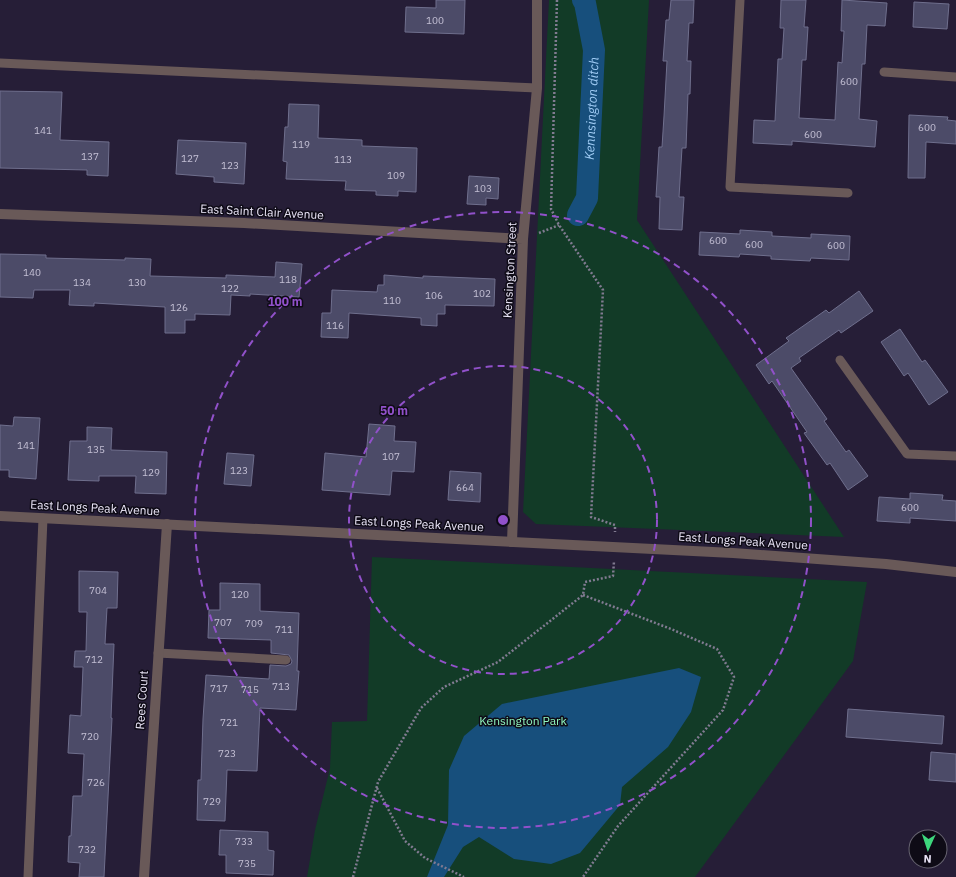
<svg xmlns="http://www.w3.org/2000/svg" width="956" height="877" font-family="'IBM Plex Sans',sans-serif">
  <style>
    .green { fill: #123b27 }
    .water { fill: #174f7c }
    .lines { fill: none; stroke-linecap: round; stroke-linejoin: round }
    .canal { stroke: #174f7c; stroke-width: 22 }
    .building { fill: #4c4b68; stroke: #6f6f8d }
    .path { stroke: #817b91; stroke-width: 2.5; stroke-dasharray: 2 2; stroke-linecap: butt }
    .service { stroke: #695958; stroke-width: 9 }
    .minor { stroke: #695958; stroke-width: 10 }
    .tertiary { stroke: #695958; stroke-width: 10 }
    .ring { fill: none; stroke: #9151ca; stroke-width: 2; stroke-dasharray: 7 5 }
    .labels { text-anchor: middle; stroke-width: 3; stroke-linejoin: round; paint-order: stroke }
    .number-label { font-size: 10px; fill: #c3bfd4 }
    .street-label { font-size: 12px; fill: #ebe6f8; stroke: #0e0b16 }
    .park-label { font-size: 12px; fill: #90f6bf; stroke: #0e0b16 }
    .water-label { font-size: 13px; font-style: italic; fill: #9ecaf3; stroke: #0e0b16 }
    .centre { fill: #9151ca; stroke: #0e0b16; stroke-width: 2 }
    .ring-label { font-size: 12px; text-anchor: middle; font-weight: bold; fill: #9151ca; stroke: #0e0b16; stroke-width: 3; stroke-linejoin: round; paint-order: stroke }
  </style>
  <rect width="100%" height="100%" fill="#261e37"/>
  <path class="green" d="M549 0H649L637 220 844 537 536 524 523 512Z
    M372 557 867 582 853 661 695 877H307L315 830 330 768 332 722 367 721Z"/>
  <path class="water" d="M679 668 701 677 691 712 668 747 622 787 620 805 580 853 551 864 514 859 479 837 463 847 444 877H427L448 825 449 770 464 736 502 704Z"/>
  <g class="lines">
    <path class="canal" id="s1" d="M578 215 587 198 594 50 585 3 583 0"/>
  </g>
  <path class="building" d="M436 0H465L464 34 405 32 406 7 436 8Z
    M671 0H694L693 23H689L687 61H691L690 94H688L686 148H682L679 197H684L682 230 659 229 660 197H656L659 147H662L664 116 667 61H663L666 20H669Z
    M781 0H806L804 27H808L806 60H802L799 118 835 120 838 62 842 63 844 31H841L842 0 887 3 885 26 867 25 865 64H862L859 119 877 121 875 147 792 141V145L753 143 754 120 775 121 778 59H782L784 28H780Z
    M914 2 949 4 947 29 913 27Z
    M0 91 62 92 60 140 109 142 108 176 87 175V170L0 168Z
    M289 104 319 105 318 138 362 140V146L417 148 416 192 398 191V196L376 195V191L345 190 346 181 286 179 287 162 283 161 285 127H288Z
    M909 115 948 117 947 120 956 121V144L926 142 925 178H908Z
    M178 140 246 143 244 184 214 182V177L176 174Z
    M469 176 499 178 498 199 486 198V205L467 204Z
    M740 230 772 232V236L811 238V234L850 236 849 260 811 258 810 261 771 259V256L740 254 739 257 699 255 700 232 740 234Z
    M0 254 46 255V258L125 260V258L151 259 150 276 226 278V275L275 277 276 262 302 264 299 297 250 294V296L231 295 230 315 195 314V320H185V333H165V307L94 303V306L69 305 70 290H34L33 298 0 297Z
    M384 275 423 278V276L495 279 494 306 445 305V314H437V326L421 325V318L349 313 348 338 321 337 322 313H331L332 290 377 292 378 285H384Z
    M859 291 873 311 841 333 839 330 799 358 801 361 791 368 827 419 824 421 846 452 849 450 868 476 848 490 830 463 827 465 804 433 807 432 772 381 769 384 756 365 789 341 786 338 826 310 829 313Z
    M900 329 922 362 925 360 948 392 929 405 908 373 904 376 881 342Z
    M14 417 40 418 36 479 9 477V470H0V425L13 426Z
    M369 424 395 426 394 441 416 442 414 472 392 471 390 495 322 490 325 453 366 457Z
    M87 427 112 428 111 450 167 452 166 494 135 493 136 476H99V481L68 480 70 441H87Z
    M227 453 254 455 251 486 224 484Z
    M450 471 481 473 480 502 448 500Z
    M910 493 943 495 942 500 956 501V521L910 518V523L877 521 879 497 910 499Z
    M79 571 118 572 117 608H107L105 644H114L111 718H112L104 877H79L80 863 68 862 69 836H71L73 796H82L84 754 68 753 70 715 81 716 83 667H74L75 651H86L87 612H79Z
    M220 583 260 584V611L299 613 297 671H299L296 710 260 708 257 771 227 770 225 821 197 820 198 780H201L203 719 206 675 269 679 270 665 286 666 291 664 292 661 289 655 271 653V640L208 638 209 610H220Z
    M848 709 944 716 942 744 846 737Z
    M931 752 956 754V782L929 780Z
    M220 830 268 832V850L274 851 273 875 226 873V855H219Z"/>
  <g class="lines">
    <path class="path" d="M557 0 551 209 559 225 603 290 591 517 615 525V532
      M539 233 559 225
      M583 595 671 629 717 649 734 677 723 710 618 826 583 877
      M377 788 405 841 425 858 464 877
      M353 877 378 782 421 708 444 687 498 662 583 595 585 582 613 576 614 561"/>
    <path class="service" d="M740 0 730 187 848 193
      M0 63 537 88
      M884 72 956 77
      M840 360 907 454 956 456
      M158 653 286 660
      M28 877 43 518"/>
    <path class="minor" d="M0 214 244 223 523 239
      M512 542 523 239 537 88V0
      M144 877 167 524"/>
    <path class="tertiary" d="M0 516 733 553 886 564 956 572"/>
  </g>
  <g class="ring">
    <circle cx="503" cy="520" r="154"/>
    <circle cx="503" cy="520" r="308"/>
  </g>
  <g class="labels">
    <g class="number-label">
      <text x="435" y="24">100</text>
      <text x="849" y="85">600</text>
      <text x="927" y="131">600</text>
      <text x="43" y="134">141</text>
      <text x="813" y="138">600</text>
      <text x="301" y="148">119</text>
      <text x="90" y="160">137</text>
      <text x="190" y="162">127</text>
      <text x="343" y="163">113</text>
      <text x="230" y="169">123</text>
      <text x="396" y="179">109</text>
      <text x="483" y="192">103</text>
      <text x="718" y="244">600</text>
      <text x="754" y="248">600</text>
      <text x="836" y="249">600</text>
      <text x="32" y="276">140</text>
      <text x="288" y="283">118</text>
      <text x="82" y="286">134</text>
      <text x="137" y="286">130</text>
      <text x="230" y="292">122</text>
      <text x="482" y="297">102</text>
      <text x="434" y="299">106</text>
      <text x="392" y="304">110</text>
      <text x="179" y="311">126</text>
      <text x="335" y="329">116</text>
      <text x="26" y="449">141</text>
      <text x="96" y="453">135</text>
      <text x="391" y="460">107</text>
      <text x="239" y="474">123</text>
      <text x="151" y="476">129</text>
      <text x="465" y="491">664</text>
      <text x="910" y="511">600</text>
      <text x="98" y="594">704</text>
      <text x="240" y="598">120</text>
      <text x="223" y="626">707</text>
      <text x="254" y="627">709</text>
      <text x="284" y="633">711</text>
      <text x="94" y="663">712</text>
      <text x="281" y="690">713</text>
      <text x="219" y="692">717</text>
      <text x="250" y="693">715</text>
      <text x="229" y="726">721</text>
      <text x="90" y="740">720</text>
      <text x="227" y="757">723</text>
      <text x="96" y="786">726</text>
      <text x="212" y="805">729</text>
      <text x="244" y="845">733</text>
      <text x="87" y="853">732</text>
      <text x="247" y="867">735</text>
    </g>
    <g class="street-label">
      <text transform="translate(262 212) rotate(3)" y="4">East Saint Clair Avenue</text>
      <text transform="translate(510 270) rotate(-87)" y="4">Kensington Street</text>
      <text transform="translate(95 508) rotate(3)" y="4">East Longs Peak Avenue</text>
      <text transform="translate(419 524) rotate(3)" y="4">East Longs Peak Avenue</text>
      <text transform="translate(743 541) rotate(4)" y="4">East Longs Peak Avenue</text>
      <text transform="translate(142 700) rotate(-86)" y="4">Rees Court</text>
    </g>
    <g class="park-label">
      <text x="523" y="725">Kensington Park</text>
    </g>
    <g class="water-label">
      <text dy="5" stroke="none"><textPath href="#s1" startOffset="109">Kennsington ditch</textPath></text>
    </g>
  </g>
  <circle cx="503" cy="520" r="6" class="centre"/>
  <g class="ring-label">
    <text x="285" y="306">100 m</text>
    <text x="394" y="415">50 m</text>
  </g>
  <g transform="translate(928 849) rotate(183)"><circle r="19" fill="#0e0b16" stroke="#666370"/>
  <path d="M0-3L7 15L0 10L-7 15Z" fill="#3dd77d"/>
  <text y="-6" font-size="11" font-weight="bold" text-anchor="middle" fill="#ebe6f8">N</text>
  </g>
</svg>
